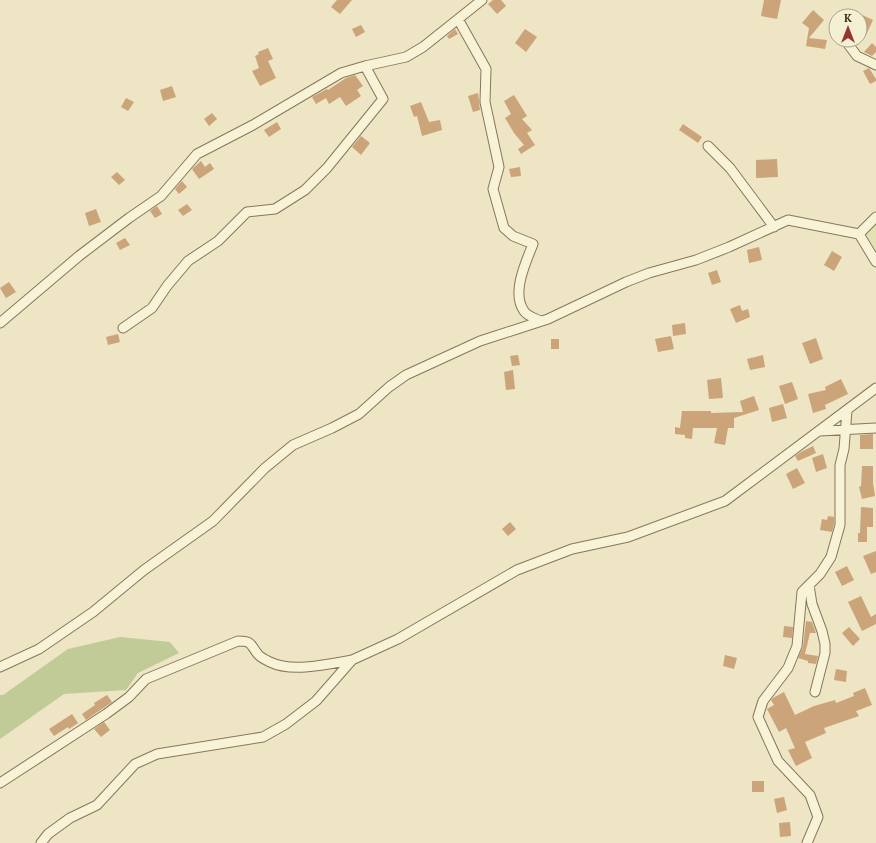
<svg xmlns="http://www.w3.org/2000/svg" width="876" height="843" font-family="'PT Serif',serif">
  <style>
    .farmland { fill: #e3e0b1 }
    .green { fill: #c0cb98 }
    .building { fill: #cba47a }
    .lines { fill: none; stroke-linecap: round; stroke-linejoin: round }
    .minor-casing { stroke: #87775a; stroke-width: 11 }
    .minor { stroke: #f8f2d7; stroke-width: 9 }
  </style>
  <rect width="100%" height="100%" fill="#ede5c3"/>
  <path class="farmland" d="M876 217V260L859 235Z"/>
  <path class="green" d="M120 637 170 642 179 653 138 673 126 690 64 694 0 739V695H3L68 649Z"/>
  <path class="building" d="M337 0H352L340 14 331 7Z
    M493 0H501L506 6 497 14 488 4Z
    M764 0H781L777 19 761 16Z
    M813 10 824 20 809 38 827 40 825 49 806 46 809 28 802 23Z
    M860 14 873 20 866 35 860 32Z
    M361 25 365 32 356 37 352 29Z
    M455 29 458 34 449 39 447 36Z
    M525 29 537 37 526 52 515 43Z
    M872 43 876 47V52L872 56 864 52Z
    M268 48 273 59 268 61 276 78 260 86 252 71 259 68 255 56 259 54 258 52Z
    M869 68 876 79V81L870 84 863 71Z
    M355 75 363 86 357 90 361 96 346 106 340 97 329 104 326 98 316 104 312 97 327 89 328 90 346 78Z
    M172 86 176 97 163 101 160 90Z
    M478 93 480 110 473 112 468 96Z
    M514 95 527 116 522 119 532 130 527 133 535 145 521 154 518 149 524 145 514 133 505 118 511 114 504 101Z
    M126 98 134 102 128 111 121 107Z
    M421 102 429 122 440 120 442 130 422 136 417 116 414 117 410 106Z
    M212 113 217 119 209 126 204 119Z
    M277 122 281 129 269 137 264 130Z
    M683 124 702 137 698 143 679 130Z
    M361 136 370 143 361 155 352 147Z
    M777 159 778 177 756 178V160Z
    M201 161 205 167 210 163 214 169 199 179 192 169Z
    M520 167 521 176 511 177 509 169Z
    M117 172 125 180 119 185 111 177Z
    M182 181 187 187 179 194 175 189Z
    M187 204 192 210 183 216 178 210Z
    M157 206 162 214 155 218 150 211Z
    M96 209 101 222 89 226 85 213Z
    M125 238 130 245 120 250 116 243Z
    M759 247 762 260 749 263 747 250Z
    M832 251 842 257 834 271 824 265Z
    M717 270 721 282 712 285 708 273Z
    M9 282 16 292 6 298 0 288Z
    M740 305 742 311 748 309 750 317 736 323 730 309Z
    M685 323 686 334 673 336 672 325Z
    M118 334 120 342 108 345 106 337Z
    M671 336 674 349 658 352 655 339Z
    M816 338 823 359 810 364 802 343Z
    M551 339H559V349H551Z
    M518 355 520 365 512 366 510 356Z
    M763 355 765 367 750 370 747 359Z
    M513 370 515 389 506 390 504 372Z
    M721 378 723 398 709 399 707 380Z
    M841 379 848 394 825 405 826 409 813 413 808 394 826 390 825 387Z
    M792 382 798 399 785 404 779 386Z
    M754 396 759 410 734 418V428H728L725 445 714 443 717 428H693L692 439 685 438V435L675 434V427L680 428 682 411H711V413L743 412 740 401Z
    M783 404 787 418 772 422 769 408Z
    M873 434V449H860V435Z
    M813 446 816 453 798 461 795 456 801 452Z
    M823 454 827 468 816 472 812 458Z
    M862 466H873V483L875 496 862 499 859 487 861 486Z
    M797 468 805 483 793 489 786 474Z
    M861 507 873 508V527H867V542H858V533H860Z
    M828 516 834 517V524L832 532 820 530 822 519 827 520Z
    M510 522 516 529 508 536 502 529Z
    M876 551V572L871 574 863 556Z
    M847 566 854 580 842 586 835 572Z
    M861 596 871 617 876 614V624L862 631 848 602Z
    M806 621 812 622 816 633H810L805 654 818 656 816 664 808 663V661L798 658 803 647Z
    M784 626 793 627 792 638 783 637Z
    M849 627 860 639 853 646 842 633Z
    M725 655 737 658 734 669 723 666Z
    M836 669 847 671 846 682 834 680Z
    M865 688 872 705 856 711 859 716 824 728 826 733 805 742 812 758 796 766 788 750 795 748 786 728 779 732 767 709 774 705 771 700 773 698 784 692 795 715 814 706 835 700 836 703 854 696 853 693Z
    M107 695 112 702 86 720 82 714 95 705 94 703Z
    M72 714 78 723 69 729 68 727 54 736 49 729Z
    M104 722 110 730 101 737 94 729Z
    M752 781H764V792H752Z
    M784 797 787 810 777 813 774 799Z
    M790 822 791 836 780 837 779 823Z"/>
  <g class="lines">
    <g class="minor-casing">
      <path id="minor" d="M458 19 486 69 485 102 499 167 493 189 504 228 513 236 533 244C526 262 511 293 524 311 527 316 535 318 540 321
        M845 40 857 56 876 65
        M708 146 730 168 774 227
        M859 234 876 217
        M0 323 79 256 129 218 161 196 197 154 253 125 341 73 365 66 406 57 423 47 482 0
        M123 328 152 308 167 286 188 261 218 241 247 212 275 209 305 190 327 168 383 99 365 66
        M820 431 876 428
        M809 585 812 604 822 631 825 644V653L815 692
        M0 667 39 649 93 612 144 570 213 521 265 468 293 445 332 428 359 414 389 387 406 375 480 341 548 319 626 282 649 273 696 260 729 247 788 220 859 234 876 262
        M0 783 106 714 129 697 146 679 238 641C252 641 250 644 257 653 259 657 266 660 270 662 292 673 329 664 352 660
        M41 843 48 834 70 818 97 805 135 764 157 754 263 737 286 724 316 701 352 660 398 639 517 570 572 549 628 537 725 501 876 388
        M807 843 818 817 810 795 778 761 758 717 763 701 788 668 797 646 802 592 820 574 831 557 840 525V465L844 449 847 410"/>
    </g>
    <use href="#minor" class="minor"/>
  </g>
  <g transform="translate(848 28)"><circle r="19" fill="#f5efd3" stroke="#a9a18b"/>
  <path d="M0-3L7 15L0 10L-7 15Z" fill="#95362b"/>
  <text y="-6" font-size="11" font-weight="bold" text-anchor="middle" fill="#382d1e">K</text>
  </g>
</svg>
